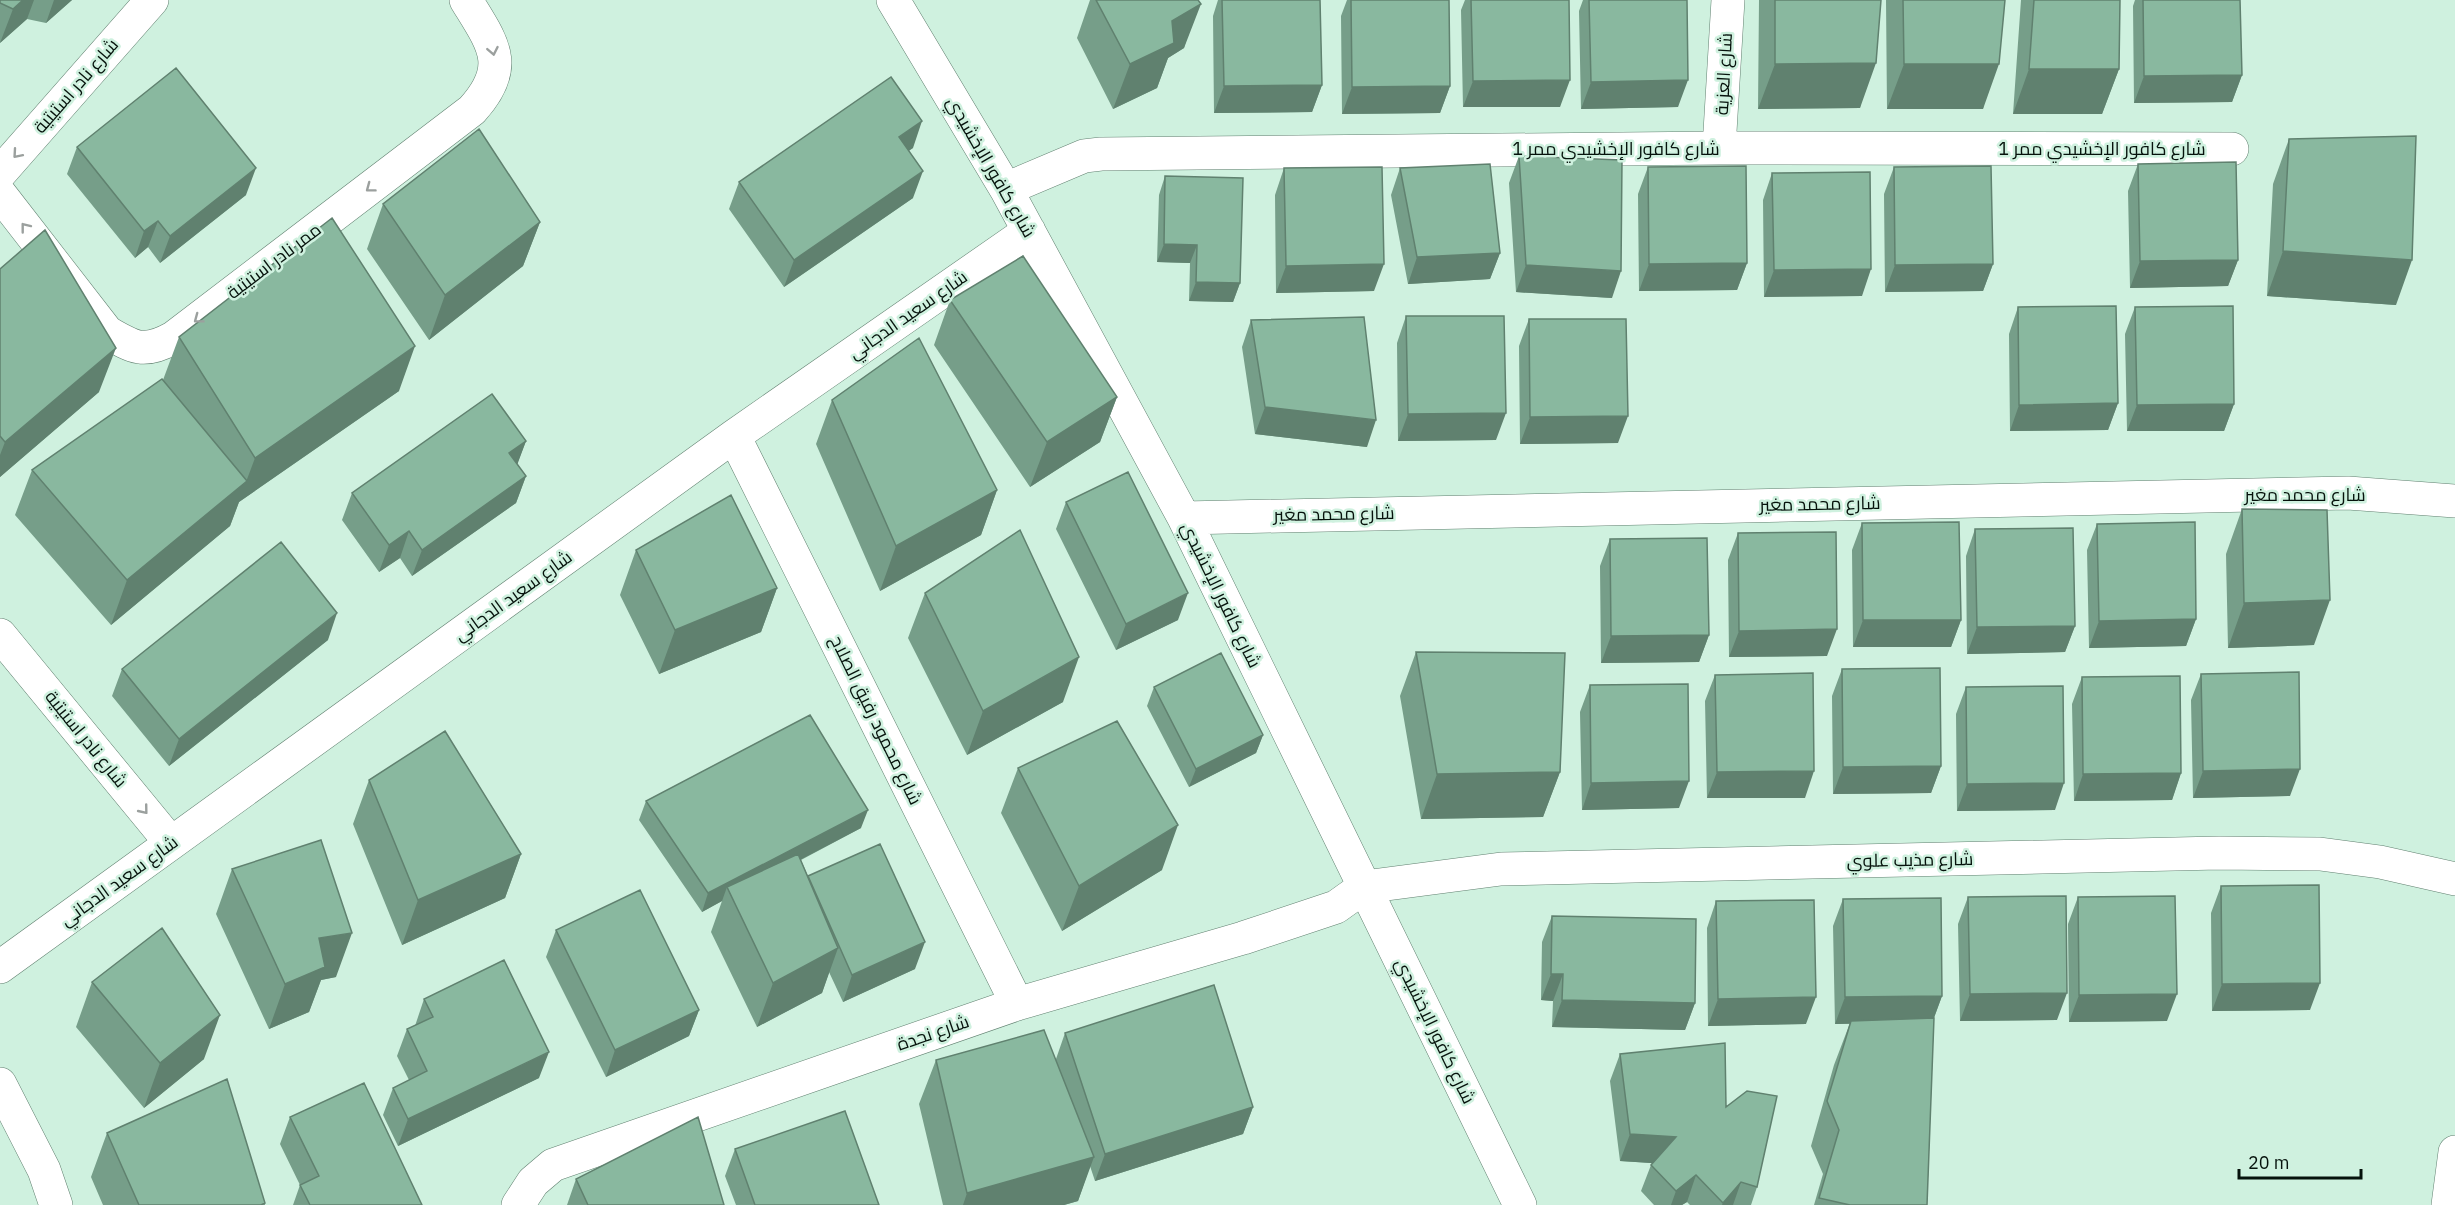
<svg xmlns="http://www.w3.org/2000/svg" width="2455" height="1205" font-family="'IBM Plex Sans',Cairo,sans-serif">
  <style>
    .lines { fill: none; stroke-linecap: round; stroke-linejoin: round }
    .street-casing { stroke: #618070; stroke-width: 34 }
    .highway-casing { stroke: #618070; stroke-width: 34 }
    .street { stroke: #fff; stroke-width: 33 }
    .highway { stroke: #fff; stroke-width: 33 }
    .wall { fill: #769e89 }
    .shaded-wall { fill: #60816f }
    .building { fill: #89b89f; stroke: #60816f; stroke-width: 1.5 }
    .oneway { stroke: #9ba09e }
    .labels { text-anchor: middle; stroke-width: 5; stroke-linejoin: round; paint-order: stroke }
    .street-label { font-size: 18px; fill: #06120c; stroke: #cff1df }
  </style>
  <rect width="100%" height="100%" fill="#cff1df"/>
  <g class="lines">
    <g class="street-casing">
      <path id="street" d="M893 0 1006 189 1184 518 1520 1205
        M1719 148 1728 0
        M0 173 152 0
        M1006 189 1084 156 1101 154 1719 148 2232 149
        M0 194 107 332C134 348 144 354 173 338L472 110C512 66 493 44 466 0
        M734 436 1017 1004
        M1184 518 2348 493 2455 501
        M0 635 171 843
        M0 967 734 436 1029 231
        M0 1084 44 1170 56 1205
        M518 1205 533 1182 553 1165 1017 1004 1243 938 1336 907 1364 887 1501 869 2219 853 2320 854 2380 862 2455 879"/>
    </g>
    <g class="highway-casing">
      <path id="highway" d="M2448 1205 2455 1152"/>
    </g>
    <use href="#street" class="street"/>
    <use href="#highway" class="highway"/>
  </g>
  <path class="wall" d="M0 0H72L46 23 27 19 0 43Z
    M1090 0H1198L1184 48 1168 58 1157 88 1113 109 1077 38Z
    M1218 0H1320L1322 85 1312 112 1214 113 1213 16Z
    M1347 0H1449L1450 86 1440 113 1342 114 1341 16Z
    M1465 0H1569L1560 107H1463L1461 10Z
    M1583 0H1687L1678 107 1581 109 1579 11Z
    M1759 0H1881L1860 108 1758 109Z
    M1886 0H2005L1983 109H1887Z
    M2021 0H2120L2119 69 2102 114H2013Z
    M2135 0H2240L2242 75 2232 102 2134 103 2133 6Z
    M2289 139 2396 305 2267 296 2273 184Z
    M77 147 246 195 160 263 148 247 135 258 67 174Z
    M913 148 909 150 913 198 784 287 729 209 739 182Z
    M1519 156 1612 298 1516 292 1509 183Z
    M2138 164 2238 260 2228 286 2130 288 2128 191Z
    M1648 167 1747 263 1737 290 1639 291 1638 194Z
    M1894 167 1993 264 1983 291 1885 292 1884 194Z
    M1284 168 1374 291 1276 293 1275 195Z
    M1400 168 1500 253 1490 279 1408 284 1391 195Z
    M1772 173 1862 296 1764 297 1763 200Z
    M1165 176 1240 283 1233 302 1189 301 1190 263 1157 262 1159 195Z
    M383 204 540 222 523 266 429 340 367 249Z
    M0 269 99 392 0 477Z
    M950 300 1117 397 1100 442 1030 487 934 345Z
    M2018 307 2118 403 2108 430 2010 431 2009 334Z
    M2135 307 2234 404 2224 431H2127L2125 334Z
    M1406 316 1496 440 1398 441 1397 343Z
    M1529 319 1618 443 1520 444 1519 346Z
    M1251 320 1367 447 1255 434 1242 347Z
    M179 337 399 391 239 502 230 526 111 625 15 515 32 470 163 380Z
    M832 400 997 490 981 535 880 591 816 444Z
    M526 441 517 464 526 476 516 503 412 576 400 558 379 572 342 520 352 493Z
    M1066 502 1178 620 1116 650 1056 529Z
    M2242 509 2314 645 2228 648 2226 554Z
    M1862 523 1961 620 1951 647H1853L1852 550Z
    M2097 524 2196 619 2186 646 2089 648 2087 550Z
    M1975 529 2075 626 2065 652 1967 654 1966 556Z
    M1738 533 1827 656 1729 657 1728 560Z
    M1610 539 1709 635 1699 662 1601 663 1600 566Z
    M636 550 777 588 761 632 659 674 620 595Z
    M925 593 1063 702 967 755 908 638Z
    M328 640 169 766 112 696 122 669Z
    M1416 652 1560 772 1543 817 1421 819 1400 696Z
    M1842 669 1941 766 1931 793 1833 794 1832 696Z
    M2201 674 2290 796 2193 798 2191 700Z
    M1715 675 1805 798H1707L1705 701Z
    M2082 677 2181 773 2172 800 2074 801 2072 704Z
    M1590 685 1679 808 1582 810 1580 712Z
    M1154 687 1263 735 1256 753 1189 787 1147 706Z
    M1966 687 2055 810 1957 811 1956 714Z
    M1018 768 1162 870 1062 931 1001 813Z
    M369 780 521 854 505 898 402 945 353 824Z
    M646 801 861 828 801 860 808 876 915 969 843 1002 829 972 822 993 757 1027 711 932 722 901 702 912 639 820Z
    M232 869 336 977 321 980 309 1012 269 1029 216 914Z
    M2221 886 2310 1010 2212 1011 2211 913Z
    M1968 897 2057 1020 1960 1021 1958 924Z
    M2078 897 2167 1021 2069 1022 2068 924Z
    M1843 899 1942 996 1934 1018 1927 1205H1814L1823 1174 1811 1146 1834 1065 1850 1023 1835 1024 1833 926Z
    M1716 901 1806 1024 1708 1026 1707 928Z
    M1552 916 1695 1003 1685 1030 1552 1027 1553 1001 1541 1000 1542 942Z
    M556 930 699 1010 689 1036 606 1077 546 957Z
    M92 982 204 1059 144 1108 76 1027Z
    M424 999 539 1078 398 1146 383 1115 393 1088 409 1080 397 1056 407 1029 415 1026Z
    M1065 1033 1253 1107 1243 1134 1095 1181 1090 1166 1078 1201 1064 1205H943L919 1104 936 1060 1056 1059Z
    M1620 1054 1726 1107 1757 1187 1751 1205H1690L1687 1202 1682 1205H1654L1641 1191 1651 1165 1652 1163 1620 1161 1610 1081Z
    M290 1117 422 1205H293L300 1185 280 1144Z
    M107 1133 265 1203V1205H103L91 1177Z
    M735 1149 879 1205H736L725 1176Z
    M576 1179 724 1205H567Z"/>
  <path class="shaded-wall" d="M23 0H34L27 19 0 43 13 9Z
    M54 0H72L46 23Z
    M1201 4 1184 48 1168 58 1157 88 1113 109 1130 64 1172 21Z
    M1876 63 1860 108 1758 109 1775 64Z
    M1904 64H1999L1983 109H1887Z
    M2029 69H2119L2102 114H2013Z
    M2242 75 2232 102 2134 103 2144 76Z
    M1570 80 1560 107H1463L1473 81Z
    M1688 80 1678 107 1581 109 1591 82Z
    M1322 85 1312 112 1214 113 1224 86Z
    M1450 86 1440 113 1342 114 1352 87Z
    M922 121 913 148 890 164 899 137Z
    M256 168 246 195 160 263 170 236Z
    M923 171 913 198 784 287 794 260Z
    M158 221 148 247 135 258 144 231Z
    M540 222 523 266 429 340 445 295Z
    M1164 244 1197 245 1190 263 1157 262Z
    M2283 251 2412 260 2396 305 2267 296Z
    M1500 253 1490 279 1408 284 1417 257Z
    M2238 260 2228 286 2130 288 2140 261Z
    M1747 263 1737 290 1639 291 1649 264Z
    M1384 264 1374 291 1276 293 1286 266Z
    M1993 264 1983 291 1885 292 1895 265Z
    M1526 265 1621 271 1612 298 1516 292Z
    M1871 269 1862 296 1764 297 1774 270Z
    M1196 282 1240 283 1233 302 1189 301Z
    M415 346 399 391 239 502 230 526 111 625 127 580 246 482 255 458Z
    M116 348 99 392 0 477V455L5 442Z
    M1117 397 1100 442 1030 487 1047 442Z
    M2118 403 2108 430 2010 431 2019 405Z
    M2234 404 2224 431H2127L2137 405Z
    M1265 407 1376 420 1367 447 1255 434Z
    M1506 413 1496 440 1398 441 1408 414Z
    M1628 416 1618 443 1520 444 1530 417Z
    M526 441 516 468 509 453Z
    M526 476 516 503 412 576 422 550Z
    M997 490 981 535 880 591 896 546Z
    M409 531 400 558 379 572 389 545Z
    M777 588 761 632 659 674 675 630Z
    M1188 593 1178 620 1116 650 1126 624Z
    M2330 600 2314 645 2228 648 2244 603Z
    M337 613 328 640 169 766 179 739Z
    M2196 619 2186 646 2089 648 2099 621Z
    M1863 620H1961L1951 647H1853Z
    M2075 626 2065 652 1967 654 1977 627Z
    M1837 629 1827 656 1729 657 1739 631Z
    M1709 635 1699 662 1601 663 1611 636Z
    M1079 657 1063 702 967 755 983 711Z
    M1263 735 1256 753 1189 787 1196 769Z
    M1941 766 1931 793 1833 794 1843 767Z
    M2300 769 2290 796 2193 798 2203 771Z
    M1814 771 1805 798H1707L1717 772Z
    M1560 772 1543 817 1421 819 1437 774Z
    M2181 773 2172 800 2074 801 2083 774Z
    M1689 781 1679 808 1582 810 1591 783Z
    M2064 783 2055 810 1957 811 1967 784Z
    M868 810 861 828 731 896 727 887 722 901 702 912 708 893Z
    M1178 825 1162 870 1062 931 1079 886Z
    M521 854 505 898 402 945 418 900Z
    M352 933 336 977 321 980 309 1012 269 1029 285 984 319 938Z
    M925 942 915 969 843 1002 852 975Z
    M838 948 822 993 757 1027 773 983Z
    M1551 974H1563L1553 1001 1541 1000Z
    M2320 983 2310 1010 2212 1011 2222 984Z
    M2067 993 2057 1020 1960 1021 1970 994Z
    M2177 994 2167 1021 2069 1022 2079 995Z
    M1942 996 1932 1023 1835 1024 1845 997Z
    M1816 997 1806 1024 1708 1026 1718 999Z
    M1562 1000 1695 1003 1685 1030 1552 1027Z
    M699 1010 689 1036 606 1077 615 1050Z
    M220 1015 204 1059 144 1108 160 1063Z
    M549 1052 539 1078 398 1146 408 1119Z
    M1253 1107 1243 1134 1095 1181 1105 1154Z
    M1630 1134 1676 1137 1666 1164 1620 1161Z
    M1094 1157 1078 1201 1064 1205H963L967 1193Z
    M1696 1175 1687 1202 1682 1205H1671L1676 1191Z
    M1741 1182 1733 1205H1722L1723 1203Z"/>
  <path class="building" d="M0 0H23L13 9 0 3Z
    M1096 0H1198L1201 4 1172 21 1174 43 1130 64Z
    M1222 0H1320L1322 85 1224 86Z
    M1351 0H1449L1450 86 1352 87Z
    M1471 0H1569L1570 80 1473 81Z
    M1589 0H1687L1688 80 1591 82Z
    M1775 0H1881L1876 63 1775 64Z
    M1903 0H2005L1999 64H1904Z
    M2034 0H2120L2119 69H2029Z
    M2143 0H2240L2242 75 2144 76Z
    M176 68 256 168 170 236 158 221 144 231 77 147Z
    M891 77 922 121 899 137 923 171 794 260 739 182Z
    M479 129 540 222 445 295 383 204Z
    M2416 136 2412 260 2283 251 2289 139Z
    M1519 156 1622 160 1621 271 1526 265Z
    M2236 162 2238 260 2140 261 2138 164Z
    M1490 164 1500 253 1417 257 1400 168Z
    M1746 166 1747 263 1649 264 1648 167Z
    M1991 166 1993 264 1895 265 1894 167Z
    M1382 167 1384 264 1286 266 1284 168Z
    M1870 172 1871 269 1774 270 1772 173Z
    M1165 176 1243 178 1240 283 1196 282 1197 245 1164 244Z
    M332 218 415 346 255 458 179 337Z
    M45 230 116 348 5 442 0 436V269Z
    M1023 256 1117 397 1047 442 950 300Z
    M2116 306 2118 403 2019 405 2018 307Z
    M2233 306 2234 404 2137 405 2135 307Z
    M1406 316H1504L1506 413 1408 414Z
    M1364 317 1376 420 1265 407 1251 320Z
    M1529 319H1626L1628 416 1530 417Z
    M919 338 997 490 896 546 832 400Z
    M162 379 247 481 127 580 32 470Z
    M492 394 526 441 509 453 526 476 422 550 409 531 389 545 352 493Z
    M1128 472 1188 593 1126 624 1066 502Z
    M731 495 777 588 675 630 636 550Z
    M2242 509 2327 510 2330 600 2244 603Z
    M1959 522 1961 620H1863L1862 523Z
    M2195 522 2196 619 2099 621 2097 524Z
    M2073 528 2075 626 1977 627 1975 529Z
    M1020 530 1079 657 983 711 925 593Z
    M1836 532 1837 629 1739 631 1738 533Z
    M1707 538 1709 635 1611 636 1610 539Z
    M281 542 337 613 179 739 122 669Z
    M1416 652 1565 653 1560 772 1437 774Z
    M1221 653 1263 735 1196 769 1154 687Z
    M1940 668 1941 766 1843 767 1842 669Z
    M2299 672 2300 769 2203 771 2201 674Z
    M1813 673 1814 771 1717 772 1715 675Z
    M2180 676 2181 773 2083 774 2082 677Z
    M1688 684 1689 781 1591 783 1590 685Z
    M2063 686 2064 783 1967 784 1966 687Z
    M810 715 868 810 708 893 646 801Z
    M1117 721 1178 825 1079 886 1018 768Z
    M445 731 521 854 418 900 369 780Z
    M321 840 352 933 319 938 325 967 285 984 232 869Z
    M880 844 925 942 852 975 808 876Z
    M798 854 838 948 773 983 727 887Z
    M2319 885 2320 983 2222 984 2221 886Z
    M640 890 699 1010 615 1050 556 930Z
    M2066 896 2067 993 1970 994 1968 897Z
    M2175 896 2177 994 2079 995 2078 897Z
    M1941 898 1942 996 1845 997 1843 899Z
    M1814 900 1816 997 1718 999 1716 901Z
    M1552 916 1696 919 1695 1003 1562 1000 1563 974H1551Z
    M162 928 220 1015 160 1063 92 982Z
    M504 960 549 1052 408 1119 393 1088 427 1071 407 1029 433 1017 424 999Z
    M1214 985 1253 1107 1105 1154 1065 1033Z
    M1934 1018 1927 1205H1850L1819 1198 1839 1130 1827 1101 1851 1021Z
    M1044 1030 1094 1157 967 1193 936 1060Z
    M1725 1043 1726 1107 1747 1091 1777 1096 1757 1187 1741 1182 1723 1203 1696 1175 1676 1191 1651 1165 1676 1137 1630 1134 1620 1054Z
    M227 1079 265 1203 261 1205H139L107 1133Z
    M364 1083 422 1205H310L300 1185 319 1176 290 1117Z
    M845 1111 879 1205H755L735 1149Z
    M698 1117 724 1205H588L576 1179Z"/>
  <defs><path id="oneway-chevron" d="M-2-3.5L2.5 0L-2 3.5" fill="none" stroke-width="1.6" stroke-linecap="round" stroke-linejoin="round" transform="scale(1.5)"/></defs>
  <g class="oneway">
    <use href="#oneway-chevron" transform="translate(493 51) rotate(79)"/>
    <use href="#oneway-chevron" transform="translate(17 154) rotate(131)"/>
    <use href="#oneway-chevron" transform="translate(370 188) rotate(143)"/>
    <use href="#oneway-chevron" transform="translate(25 227) rotate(-128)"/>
    <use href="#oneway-chevron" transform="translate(198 319) rotate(143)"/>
    <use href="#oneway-chevron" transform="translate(144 810) rotate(51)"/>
  </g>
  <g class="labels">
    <g class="street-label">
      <text transform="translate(1724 74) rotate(-87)" y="6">شارع العزية</text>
      <text transform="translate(76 86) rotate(-49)" y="6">شارع نادر استيتية</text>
      <text x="1616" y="155">شارع كافور الإخشيدي ممر 1</text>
      <text x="2102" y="155">شارع كافور الإخشيدي ممر 1</text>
      <text transform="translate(991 167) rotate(60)" y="6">شارع كافور الإخشيدي</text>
      <text transform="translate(274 261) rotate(-37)" y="6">ممر نادر استيتية</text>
      <text transform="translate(908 315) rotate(-35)" y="6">شارع سعيد الدجاني</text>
      <text x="2305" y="501">شارع محمد مغير</text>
      <text transform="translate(1820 504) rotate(-1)" y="6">شارع محمد مغير</text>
      <text transform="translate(1334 514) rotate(-1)" y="6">شارع محمد مغير</text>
      <text transform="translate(1221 595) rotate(64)" y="6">شارع كافور الإخشيدي</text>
      <text transform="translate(513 596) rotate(-36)" y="6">شارع سعيد الدجاني</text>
      <text transform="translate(876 720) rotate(64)" y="6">شارع محمود رفيق الصلاح</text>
      <text transform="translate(86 739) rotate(51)" y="6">شارع نادر استيتية</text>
      <text transform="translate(1910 860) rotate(-1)" y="6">شارع مذيب علوي</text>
      <text transform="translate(119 881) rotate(-36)" y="6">شارع سعيد الدجاني</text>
      <text transform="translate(1435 1031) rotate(64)" y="6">شارع كافور الإخشيدي</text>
      <text transform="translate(933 1033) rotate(-19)" y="6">شارع نجدة</text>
    </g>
  </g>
  <path d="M2239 1169v9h122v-9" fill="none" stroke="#06120c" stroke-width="3"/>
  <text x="2248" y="1169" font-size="18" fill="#06120c" stroke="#cff1df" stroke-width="4.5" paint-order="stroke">20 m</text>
</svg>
